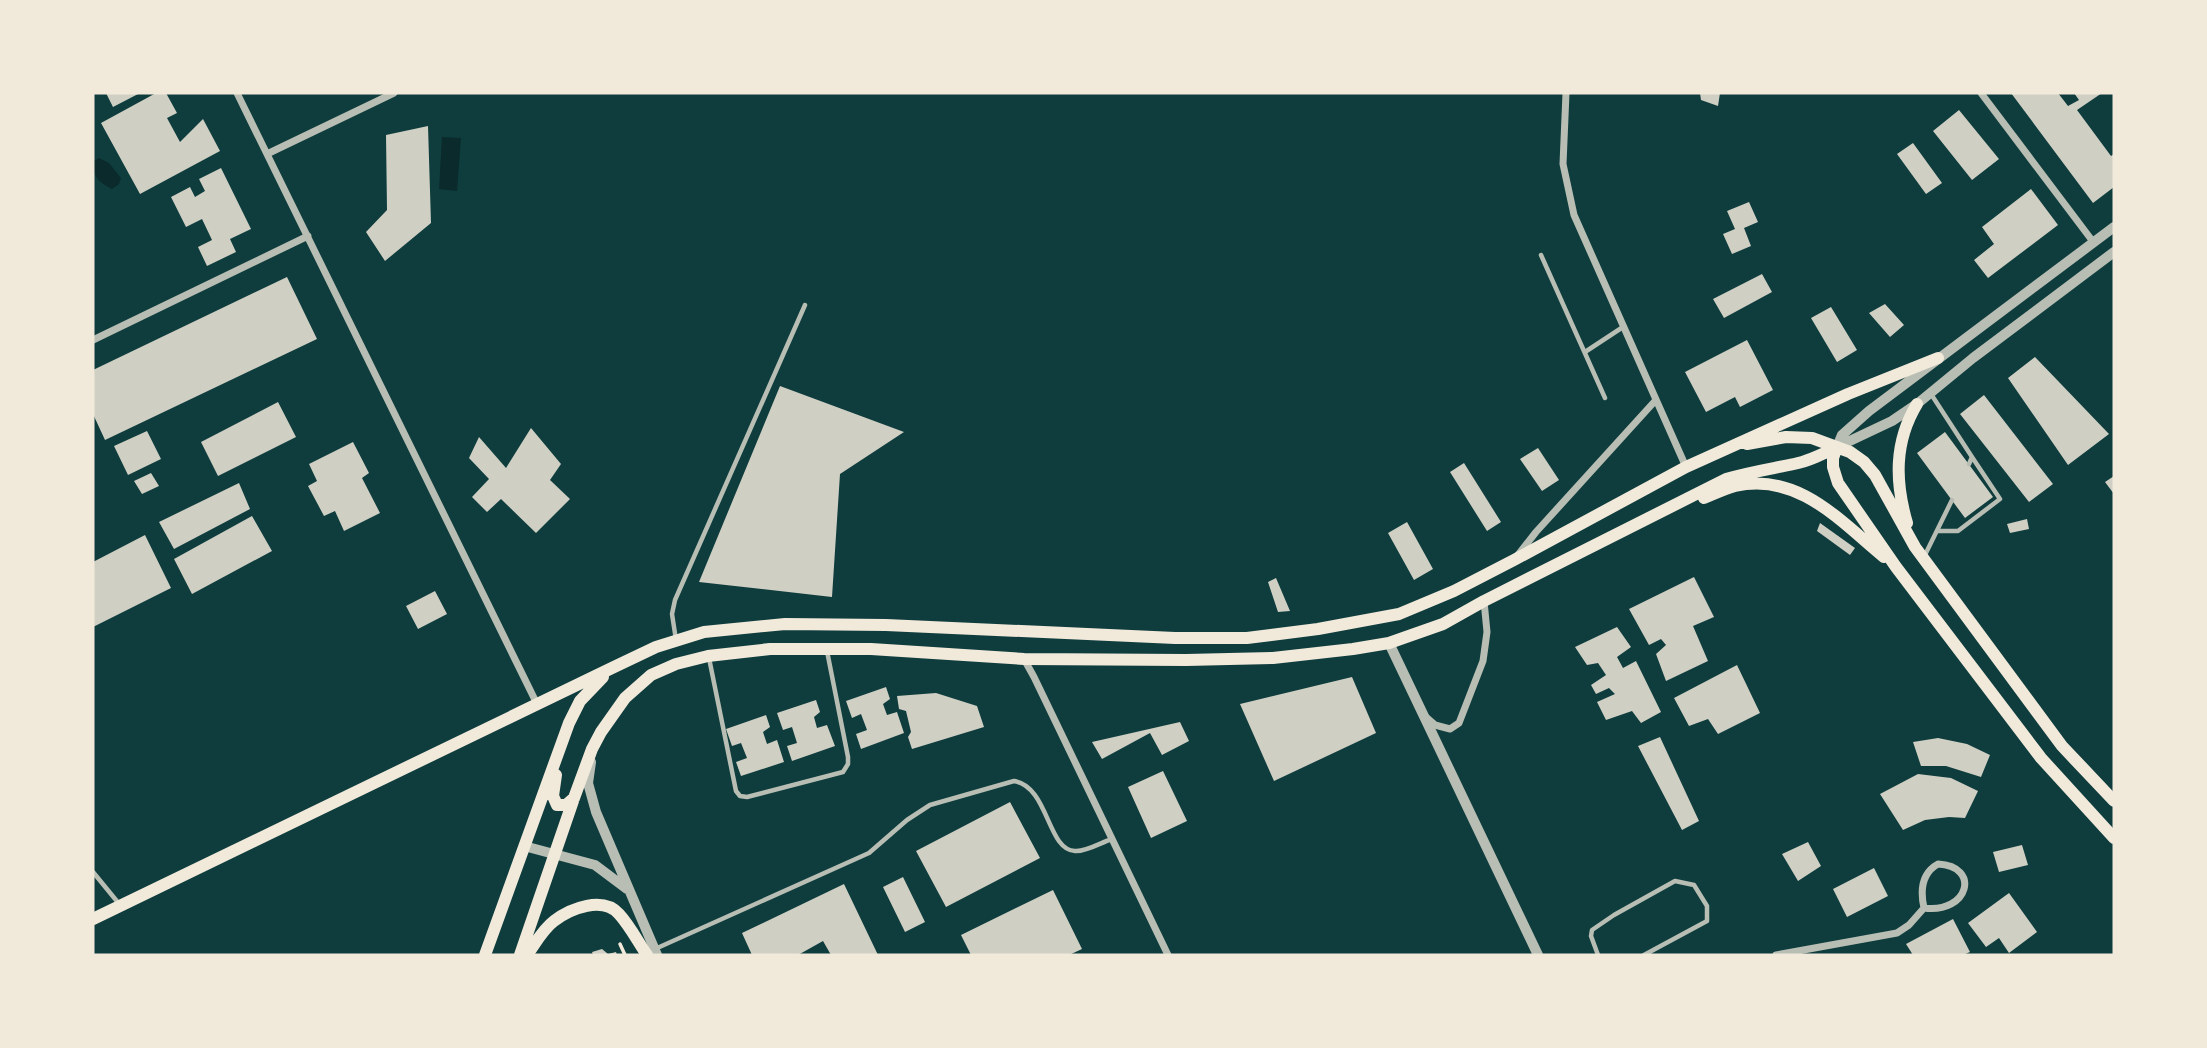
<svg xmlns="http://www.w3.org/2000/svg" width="2207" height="1048" font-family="'Source Sans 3',sans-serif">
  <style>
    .water { fill: #0a2a2b }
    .building { fill: #cfcfc3 }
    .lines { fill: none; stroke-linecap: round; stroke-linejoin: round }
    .path { stroke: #f1e9da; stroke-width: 3.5 }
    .service { stroke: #b8beb3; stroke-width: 4.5 }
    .minor { stroke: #b8beb3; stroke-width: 7 }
    .tertiary { stroke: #b8beb3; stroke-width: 10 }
    .secondary { stroke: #f1e9da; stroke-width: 12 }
  </style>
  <rect width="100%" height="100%" fill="#0f3d3e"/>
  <path class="water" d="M442 137 461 138 457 191 439 189Z
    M99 158 109 163 121 178 119 184 112 189C98 181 93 178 94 161Z"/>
  <path class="building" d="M106 93H140L113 107Z
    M156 93H166L177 113 167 118 180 142 203 119 220 151 140 194 101 123Z
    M1700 93H1720L1718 106 1701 100Z
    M2011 93H2058L2068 106 2079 100 2074 93H2102L2077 110 2111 156 2114 154V187L2093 203Z
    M1959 110 1999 159 1972 180 1933 131Z
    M428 126 431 223 385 261 366 232 387 210 386 135Z
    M1913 143 1942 183 1926 194 1897 154Z
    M221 168 251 229 230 239 236 252 207 266 198 247 212 240 202 219 186 227 171 197 190 187 195 197 205 191 199 179Z
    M2031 189 2058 225 1988 278 1974 260 1994 244 1982 227Z
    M1749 202 1758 222 1744 228 1751 246 1732 254 1723 234 1735 229 1727 211Z
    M1762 274 1772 292 1724 318 1713 299Z
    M287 277 317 339 105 440 93 414V370Z
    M1885 304 1904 325 1890 337 1869 313Z
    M1831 307 1857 350 1837 362 1811 318Z
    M1747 340 1773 390 1740 407 1735 397 1706 412 1685 372Z
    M2035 357 2109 434 2068 465 2008 378Z
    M780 386 904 432 840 474 832 597 699 582Z
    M1984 395 2053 484 2029 502 1960 414Z
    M278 402 296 437 218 476 201 442Z
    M531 428 561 464 550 480 570 499 536 533 501 499 487 512 472 497 489 479 469 458 479 437 506 468Z
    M147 431 161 459 128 475 114 446Z
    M1945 432 1993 497 1965 518 1917 453Z
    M353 442 369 473 362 478 380 513 344 531 335 511 324 516 308 486 317 481 309 464Z
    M1538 448 1559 480 1542 491 1520 459Z
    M1464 463 1501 522 1487 531 1450 472Z
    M151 473 159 486 142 494 134 481Z
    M2114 476V494L2105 482Z
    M239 483 250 509 174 549 159 522Z
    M252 516 272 551 192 594 174 559Z
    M2027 519 2029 529 2010 533 2007 524Z
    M1407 522 1433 569 1414 580 1388 533Z
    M1820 523 1855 548 1850 555 1817 531Z
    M145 535 171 588 93 627V562Z
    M1694 577 1714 617 1693 626 1708 661 1666 681 1656 654 1666 645 1661 639 1649 645 1629 609Z
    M1276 578 1290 611 1278 612 1268 582Z
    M435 591 447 614 418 629 406 606Z
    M1617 627 1631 647 1617 657 1623 668 1636 661 1661 712 1641 723 1632 711 1606 720 1597 702 1615 694 1609 688 1596 694 1591 685 1606 675 1598 663 1587 665 1575 647Z
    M1737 665 1760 713 1718 734 1708 719 1689 726 1674 698Z
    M1352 677 1376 733 1274 781 1240 704Z
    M886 687 890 699 883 704 887 715 897 712 904 733 861 749 856 734 867 730 861 714 852 718 846 701Z
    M936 693 977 706 984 727 912 749 908 737 911 732 906 711 899 709 897 696Z
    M816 700 820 712 814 717 817 728 827 725 835 746 792 761 787 746 797 743 792 727 783 730 777 713Z
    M766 715 770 727 763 732 767 744 777 740 784 762 741 776 736 762 747 758 741 743 732 746 726 729Z
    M1180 722 1189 741 1162 755 1150 733 1102 759 1092 742Z
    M1660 737 1699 821 1682 830 1638 746Z
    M1938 738 1967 744 1990 755 1981 777 1946 766H1921L1913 742Z
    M1163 771 1187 821 1151 838 1128 787Z
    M1918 774 1951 778 1978 791 1965 818 1949 817 1925 820 1903 830 1880 794Z
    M1010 802 1040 858 946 907 916 851Z
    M1808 842 1821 866 1798 881 1782 854Z
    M2022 845 2028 865 1999 872 1993 852Z
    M1874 868 1888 896 1847 917 1833 889Z
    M903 877 925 922 905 932 883 887Z
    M844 884 878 955H831L823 941 798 955H752L742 933Z
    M1053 890 1082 949 1069 955H971L961 935Z
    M2009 893 2037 932 2009 953 1999 938 1986 947 1968 923Z
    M1953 919 1970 952 1963 955H1913L1906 944Z
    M602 949 608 954 616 952 617 955H593L592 952Z"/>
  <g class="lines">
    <path class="path" d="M620 944 625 955"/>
    <path class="service" d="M1541 255 1605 398
      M1585 352 1623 327
      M1931 394 1972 457 1969 464
      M1937 531H1958L2000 499 1972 457
      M1924 557 1952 500
      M676 640 672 614 675 600 805 305
      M709 658 736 791 740 796 747 797 843 772 848 764V757L827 651
      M93 872 120 905
      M655 949 869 853 907 820 930 805 1014 781C1049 787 1047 850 1075 851 1086 852 1102 842 1112 839
      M1598 955 1591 936 1592 930 1614 915 1675 881 1694 885 1707 906V921L1644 955"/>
    <path class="minor" d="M237 93 537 704
      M1566 93 1563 164 1574 215 1686 467
      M1981 93 2094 243
      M267 154 394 93
      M93 340 308 236
      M1518 555 1536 532 1655 401
      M1024 659 1034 677 1168 955
      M1427 718 1435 725 1450 729 1459 723 1483 661 1487 632 1484 601
      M1938 864C1981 866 1969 914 1924 908 1920 890 1922 873 1938 864Z
      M1776 955 1897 933 1909 925 1924 908"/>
    <path class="tertiary" d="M1837 447 1842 435 1869 411 2114 227
      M1837 447 1892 421 1917 404 1973 358 2114 252
      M1389 643 1538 955
      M591 762 588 783 596 812 657 955
      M524 846 595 865 627 889"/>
    <path class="secondary" d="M1747 444 1786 437 1812 438 1850 452 1864 462 1875 475 1915 547 2062 746 2114 801
      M1837 447 1833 458V467L1838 483 1896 567 2041 758 2114 838
      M1704 498C1714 494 1724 489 1735 486 1798 472 1839 520 1884 557
      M1907 523C1895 482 1894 442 1917 404
      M556 775 553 796 557 805H566L574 798
      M93 919 614 667 656 647 704 632 785 624 886 625 1175 638H1247L1318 629 1399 614 1454 591 1514 560 1686 467 1848 394 1938 358
      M485 955 569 723 580 701 603 677
      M520 955 574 798 592 749 601 732 625 698 651 675 676 664 708 656 770 649H871L1024 659 1186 660 1273 658 1353 649 1389 643 1443 624 1484 601 1726 479C1750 472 1770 469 1794 464 1809 461 1823 454 1837 447
      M527 955C535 944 543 929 554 921 571 908 603 896 619 914 630 926 638 942 647 955"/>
  </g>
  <rect width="2207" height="1048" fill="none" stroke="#f1e9da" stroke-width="189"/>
</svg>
